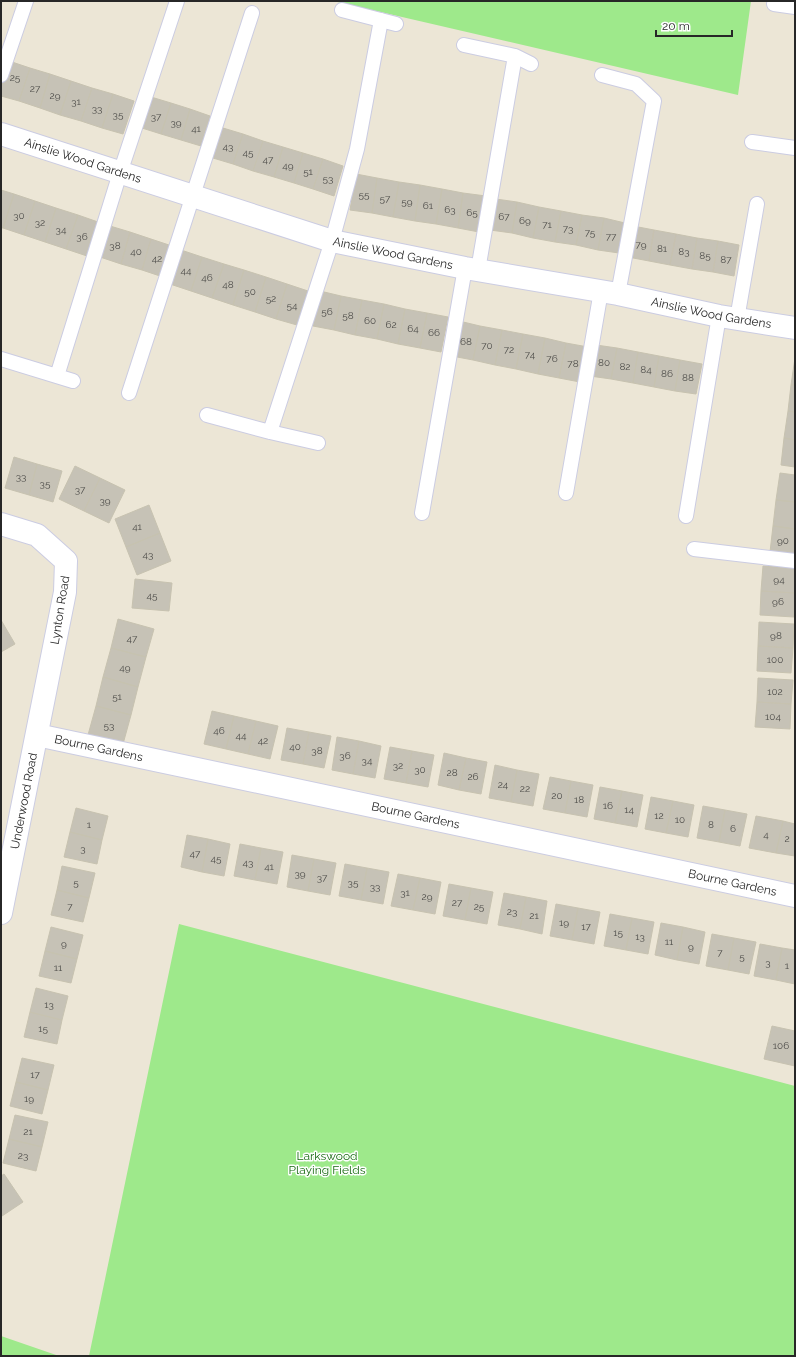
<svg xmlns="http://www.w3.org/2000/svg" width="796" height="1357" font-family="Raleway,sans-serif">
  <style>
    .green { fill: #9ee98b }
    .building { fill: #c6c2b6; stroke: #c7c2b0 }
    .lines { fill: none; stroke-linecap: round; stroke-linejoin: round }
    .lane-casing { stroke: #cbcce2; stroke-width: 16 }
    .street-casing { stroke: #cbcce2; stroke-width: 24 }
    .lane { stroke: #fff; stroke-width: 14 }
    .street { stroke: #fff; stroke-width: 22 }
    .labels { text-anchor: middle; stroke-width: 3; stroke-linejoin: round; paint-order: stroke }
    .number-label { font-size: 10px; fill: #4f4e4b }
    .street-label { font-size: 12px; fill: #272727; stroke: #fff }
    .park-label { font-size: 12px; fill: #176a11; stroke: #fff }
  </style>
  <rect width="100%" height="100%" fill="#ece6d6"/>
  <path class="green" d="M333 1H751L738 95Z
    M179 924 795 1086V1356H89Z
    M1 1336 59 1356H1Z"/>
  <path class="building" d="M9 61 30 68 19 101 1 96V86Z
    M30 68 50 74 40 108 19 101Z
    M50 74 71 81 60 115 40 108Z
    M71 81 92 88 81 121 60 115Z
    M92 88 113 94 102 128 81 121Z
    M113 94 134 101 123 134 102 128Z
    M151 97 171 103 161 134 142 128Z
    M171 103 190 109 181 140 161 134Z
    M190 109 210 116 201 146 181 140Z
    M223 128 243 134 233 164 213 158Z
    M243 134 263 141 253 171 233 164Z
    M263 141 283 147 274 177 253 171Z
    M283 147 303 153 294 183 274 177Z
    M303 153 323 159 313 189 294 183Z
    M323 159 343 166 334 196 313 189Z
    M356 174 377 178 372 213 350 210Z
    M377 178 399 182 393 217 372 213Z
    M399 182 420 185 415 221 393 217Z
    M420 185 442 189 436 224 415 221Z
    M442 189 463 193 458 228 436 224Z
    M1 190 14 194 3 228H1Z
    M463 193 486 196 479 232 458 228Z
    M14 194 35 201 24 235 3 228Z
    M496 199 517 202 512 233 490 230Z
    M35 201 56 208 45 242 24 235Z
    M517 202 539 207 533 238 512 233Z
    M539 207 561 211 555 242 533 238Z
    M56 208 78 215 66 249 45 242Z
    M561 211 582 215 576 245 555 242Z
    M78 215 98 222 87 256 66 249Z
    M582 215 604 218 598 250 576 245Z
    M604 218 625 223 619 253 598 250Z
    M110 226 130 232 121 264 100 257Z
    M633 226 654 230 649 261 628 257Z
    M654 230 676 234 670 265 649 261Z
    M130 232 151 239 142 270 121 264Z
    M676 234 697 238 692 269 670 265Z
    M697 238 718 241 713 272 692 269Z
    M151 239 172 246 163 277 142 270Z
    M718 241 739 245 734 276 713 272Z
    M181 250 202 257 191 291 170 284Z
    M202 257 224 264 212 298 191 291Z
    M224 264 244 270 233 305 212 298Z
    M244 270 266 277 255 312 233 305Z
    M266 277 287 284 276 319 255 312Z
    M287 284 308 291 297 325 276 319Z
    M320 291 341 296 334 330 313 326Z
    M341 296 362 300 355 335 334 330Z
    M362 300 384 304 377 339 355 335Z
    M384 304 405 309 398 344 377 339Z
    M405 309 427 313 420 348 398 344Z
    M427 313 448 317 441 352 420 348Z
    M459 321 480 326 473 360 452 356Z
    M480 326 502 330 495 365 473 360Z
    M502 330 523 334 516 369 495 365Z
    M523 334 545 338 538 374 516 369Z
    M545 338 566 343 559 378 538 374Z
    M566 343 588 347 580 382 559 378Z
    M596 345 617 348 611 379 590 376Z
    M617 348 638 352 633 383 611 379Z
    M638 352 659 356 654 387 633 383Z
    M659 356 680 360 675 391 654 387Z
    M795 358V385H791Z
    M680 360 702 364 696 394 675 391Z
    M791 385H795V412L788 411Z
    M788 411 795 412V440L784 438Z
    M784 438 795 440V467L781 465Z
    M14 457 37 464 29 495 5 488Z
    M37 464 62 471 53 502 29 495Z
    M75 466 100 478 84 511 59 499Z
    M780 473 795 475V502L776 500Z
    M100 478 125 490 109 523 84 511Z
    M776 500 795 502V529L773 526Z
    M149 505 160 533 126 547 115 519Z
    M773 526 795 529V555L770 552Z
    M160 533 171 561 137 575 126 547Z
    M763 566 795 568V593L761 591Z
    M135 579 172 583 169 611 132 608Z
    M761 591 795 593 794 617 760 615Z
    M118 619 154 629 146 657 111 648Z
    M1 620 15 644 1 652Z
    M759 622 794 624 793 648 758 646Z
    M758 646 793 648 791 673 757 671Z
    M111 648 146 657 138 687 103 677Z
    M103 677 138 687 131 715 96 706Z
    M758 678 793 680 791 704 757 702Z
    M757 702 791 704 790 729 755 727Z
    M96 706 131 715 123 744 88 735Z
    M212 711 234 716 226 749 204 744Z
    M234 716 256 721 248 754 226 749Z
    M256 721 278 726 270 759 248 754Z
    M287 728 309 732 303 764 281 760Z
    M309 732 331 736 324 768 303 764Z
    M337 737 359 741 353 774 332 770Z
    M359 741 381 746 375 778 353 774Z
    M390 747 412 751 406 783 384 779Z
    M412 751 434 755 428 787 406 783Z
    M444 753 466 758 459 790 438 785Z
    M466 758 487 762 481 794 459 790Z
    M495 765 517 770 511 802 489 798Z
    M517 770 539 774 533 806 511 802Z
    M550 777 571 781 565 813 543 809Z
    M571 781 593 785 587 817 565 813Z
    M600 787 622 791 615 823 594 819Z
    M622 791 643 795 637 827 615 823Z
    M651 797 673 801 666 833 645 829Z
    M673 801 694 805 688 837 666 833Z
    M703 806 725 810 719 842 697 838Z
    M76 808 108 816 102 840 70 832Z
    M725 810 747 814 740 846 719 842Z
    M756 816 783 821 776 853 749 848Z
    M783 821 795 824V856L776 853Z
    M70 832 102 840 97 864 64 857Z
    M187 835 208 839 202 872 181 867Z
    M208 839 230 844 224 876 202 872Z
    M240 844 261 848 255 880 234 876Z
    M261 848 283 852 277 884 255 880Z
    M292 855 314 859 308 891 287 887Z
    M314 859 336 863 330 895 308 891Z
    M345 864 367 868 361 900 339 896Z
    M62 866 95 873 89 898 57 890Z
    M367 868 389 872 383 904 361 900Z
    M398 874 420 878 413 910 391 906Z
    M420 878 441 882 435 914 413 910Z
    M449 884 471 888 465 920 443 916Z
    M471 888 493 892 487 924 465 920Z
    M57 890 89 898 83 922 51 915Z
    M504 893 526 897 520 929 498 925Z
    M526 897 547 901 542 934 520 929Z
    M556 904 578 908 572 940 550 936Z
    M578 908 600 912 594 944 572 940Z
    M610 914 632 918 626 950 604 946Z
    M632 918 654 922 648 954 626 950Z
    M661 923 683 927 677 960 655 955Z
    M51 927 83 935 77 959 45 951Z
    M683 927 705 932 699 964 677 960Z
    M712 934 734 938 728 970 706 966Z
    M734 938 756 942 749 974 728 970Z
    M760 944 782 948 776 980 754 976Z
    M782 948 795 950V984L776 980Z
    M45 951 77 959 71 983 39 976Z
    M36 988 68 996 62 1020 30 1012Z
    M30 1012 62 1020 57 1044 24 1037Z
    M772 1026 795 1031V1066L764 1059Z
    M22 1058 54 1065 48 1090 16 1082Z
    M16 1082 48 1090 42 1114 10 1106Z
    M15 1115 48 1122 42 1147 9 1139Z
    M9 1139 42 1147 36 1171 3 1163Z
    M4 1174 23 1202 2 1216 1 1215V1176Z"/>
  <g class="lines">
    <g class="lane-casing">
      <path id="lane" d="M774 4 795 7
        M342 10 396 24
        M464 45 515 56 531 64
        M1 75 26 1
        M602 75 636 84 654 101 618 294
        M752 142 795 148
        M478 270 515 56
        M737 319 757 204
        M1 359 73 381
        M57 376 120 173 177 1
        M129 393 252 13
        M207 415 270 432 318 443
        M270 432 332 241 357 149 381 20
        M566 493 601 291
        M422 513 465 268
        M686 516 719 316
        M694 549 795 561"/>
    </g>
    <g class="street-casing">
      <g id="street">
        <path id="s1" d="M1 134 332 241 465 268 618 294 719 316 795 328"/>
        <path d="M1 524 37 535 66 561 65 592 1 913"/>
        <path id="s2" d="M37 735 795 896"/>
      </g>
    </g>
    <use href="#lane" class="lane"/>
    <use href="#street" class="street"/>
  </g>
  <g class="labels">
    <g class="number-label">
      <text x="15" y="81">25</text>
      <text x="35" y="92">27</text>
      <text x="55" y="99">29</text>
      <text x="76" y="105">31</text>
      <text x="97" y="112">33</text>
      <text x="118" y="118">35</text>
      <text x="156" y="120">37</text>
      <text x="176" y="126">39</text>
      <text x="196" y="132">41</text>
      <text x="228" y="150">43</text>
      <text x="248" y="156">45</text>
      <text x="268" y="163">47</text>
      <text x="288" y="169">49</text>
      <text x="308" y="175">51</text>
      <text x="328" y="182">53</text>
      <text x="364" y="198">55</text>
      <text x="385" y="202">57</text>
      <text x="407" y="205">59</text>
      <text x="428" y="209">61</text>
      <text x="450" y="213">63</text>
      <text x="472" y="216">65</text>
      <text x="19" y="219">30</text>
      <text x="504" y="220">67</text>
      <text x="525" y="224">69</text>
      <text x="40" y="226">32</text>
      <text x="547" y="228">71</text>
      <text x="568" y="232">73</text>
      <text x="61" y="233">34</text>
      <text x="590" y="236">75</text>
      <text x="82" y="240">36</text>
      <text x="611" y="240">77</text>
      <text x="641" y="248">79</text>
      <text x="115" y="249">38</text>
      <text x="662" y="252">81</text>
      <text x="136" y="255">40</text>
      <text x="684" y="255">83</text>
      <text x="705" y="259">85</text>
      <text x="157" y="262">42</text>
      <text x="726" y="263">87</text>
      <text x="186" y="274">44</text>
      <text x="207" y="281">46</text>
      <text x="228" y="288">48</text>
      <text x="250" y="295">50</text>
      <text x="271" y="302">52</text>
      <text x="292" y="309">54</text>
      <text x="327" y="315">56</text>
      <text x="348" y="319">58</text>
      <text x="370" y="324">60</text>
      <text x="391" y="328">62</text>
      <text x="413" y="332">64</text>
      <text x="434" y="336">66</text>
      <text x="466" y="345">68</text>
      <text x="487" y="349">70</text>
      <text x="509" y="353">72</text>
      <text x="530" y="358">74</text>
      <text x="552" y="362">76</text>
      <text x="604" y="366">80</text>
      <text x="573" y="367">78</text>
      <text x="625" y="370">82</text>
      <text x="646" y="373">84</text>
      <text x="667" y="377">86</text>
      <text x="688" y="381">88</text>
      <text x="21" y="480">33</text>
      <text x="45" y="487">35</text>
      <text x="80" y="493">37</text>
      <text x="105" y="504">39</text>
      <text x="137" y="530">41</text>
      <text x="783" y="544">90</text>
      <text x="148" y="558">43</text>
      <text x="779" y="583">94</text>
      <text x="152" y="599">45</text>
      <text x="778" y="605">96</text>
      <text x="776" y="639">98</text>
      <text x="132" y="642">47</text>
      <text x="775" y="663">100</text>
      <text x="125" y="671">49</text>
      <text x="775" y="695">102</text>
      <text x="117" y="700">51</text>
      <text x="773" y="720">104</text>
      <text x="109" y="729">53</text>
      <text x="219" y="734">46</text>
      <text x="241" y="739">44</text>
      <text x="263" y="744">42</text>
      <text x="295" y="750">40</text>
      <text x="317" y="754">38</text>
      <text x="345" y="759">36</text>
      <text x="367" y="764">34</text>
      <text x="398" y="769">32</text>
      <text x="420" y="773">30</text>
      <text x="452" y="776">28</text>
      <text x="473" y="780">26</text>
      <text x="503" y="788">24</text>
      <text x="525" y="792">22</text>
      <text x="557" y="799">20</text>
      <text x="579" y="803">18</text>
      <text x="608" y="809">16</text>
      <text x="629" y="813">14</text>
      <text x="659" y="819">12</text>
      <text x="680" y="823">10</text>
      <text x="89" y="828">1</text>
      <text x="711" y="828">8</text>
      <text x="733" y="832">6</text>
      <text x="766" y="838">4</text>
      <text x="787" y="842">2</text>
      <text x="83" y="852">3</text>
      <text x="195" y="857">47</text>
      <text x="216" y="862">45</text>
      <text x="248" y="866">43</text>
      <text x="269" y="870">41</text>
      <text x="300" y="877">39</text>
      <text x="322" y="881">37</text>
      <text x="76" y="886">5</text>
      <text x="353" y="886">35</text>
      <text x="375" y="890">33</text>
      <text x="405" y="896">31</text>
      <text x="427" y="900">29</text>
      <text x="457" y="906">27</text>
      <text x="70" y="910">7</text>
      <text x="479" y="910">25</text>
      <text x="512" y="915">23</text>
      <text x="534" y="919">21</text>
      <text x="564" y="926">19</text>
      <text x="586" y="930">17</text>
      <text x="618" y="936">15</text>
      <text x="640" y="940">13</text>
      <text x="669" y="945">11</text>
      <text x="64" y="947">9</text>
      <text x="691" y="950">9</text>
      <text x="720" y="956">7</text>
      <text x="742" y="960">5</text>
      <text x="768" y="966">3</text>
      <text x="787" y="969">1</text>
      <text x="58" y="971">11</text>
      <text x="49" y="1008">13</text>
      <text x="43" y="1032">15</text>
      <text x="781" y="1049">106</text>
      <text x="35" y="1078">17</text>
      <text x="29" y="1102">19</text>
      <text x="28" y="1135">21</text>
      <text x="23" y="1159">23</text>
    </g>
    <g class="street-label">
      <text dy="4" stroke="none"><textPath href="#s1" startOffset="86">Ainslie Wood Gardens</textPath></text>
      <text dy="4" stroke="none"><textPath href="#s1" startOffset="410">Ainslie Wood Gardens</textPath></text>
      <text dy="4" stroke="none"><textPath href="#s1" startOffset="734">Ainslie Wood Gardens</textPath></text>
      <text transform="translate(60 610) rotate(-81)" y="4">Lynton Road</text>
      <text dy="4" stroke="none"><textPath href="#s2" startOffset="63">Bourne Gardens</textPath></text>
      <text transform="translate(24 801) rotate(-79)" y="4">Underwood Road</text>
      <text dy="4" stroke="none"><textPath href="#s2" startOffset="387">Bourne Gardens</textPath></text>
      <text dy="4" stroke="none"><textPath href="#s2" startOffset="711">Bourne Gardens</textPath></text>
    </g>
    <g class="park-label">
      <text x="327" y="1160">Larkswood<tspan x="327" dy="14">Playing Fields</tspan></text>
    </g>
  </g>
  <rect width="796" height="1357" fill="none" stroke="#272727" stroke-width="4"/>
  <path d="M656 30v6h76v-6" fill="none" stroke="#272727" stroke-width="2"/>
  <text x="662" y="30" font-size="12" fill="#272727" stroke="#ffffff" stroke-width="3" paint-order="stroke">20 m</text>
</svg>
